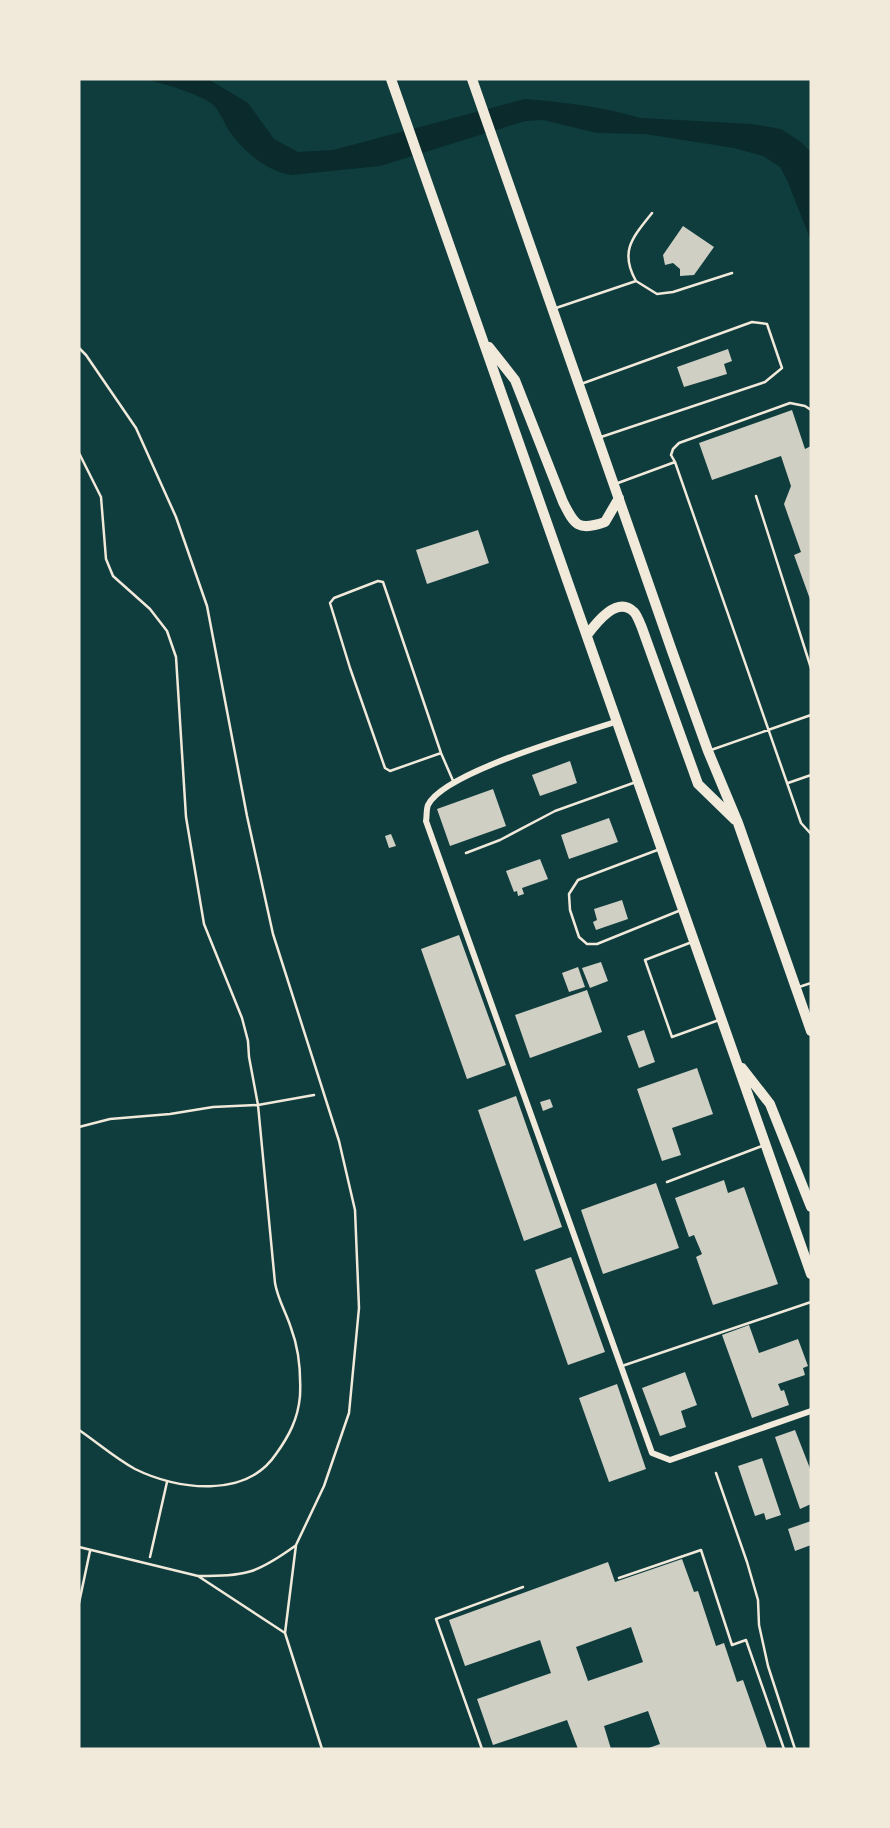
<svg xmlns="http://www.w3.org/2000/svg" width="890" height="1828" font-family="'Titillium Web',sans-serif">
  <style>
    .water { fill: #0a2a2b }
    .building { fill: #cfcfc3; fill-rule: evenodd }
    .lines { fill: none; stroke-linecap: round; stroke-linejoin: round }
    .path { stroke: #f1e9da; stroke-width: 2.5 }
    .service { stroke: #f1e9da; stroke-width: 2.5 }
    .minor { stroke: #f1e9da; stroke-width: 6 }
    .primary { stroke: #f1e9da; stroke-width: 10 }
  </style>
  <rect width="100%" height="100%" fill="#0f3d3e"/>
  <path class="water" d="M145 79H208L248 103 274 139 298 152 333 150 525 99C564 102 604 107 641 118L752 124 781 129 801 142 811 152V241L787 180 780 167 763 156 734 148 645 134 597 133 543 120 525 121 380 166 292 175C268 172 244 152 230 132 224 124 220 110 212 104 200 94 161 83 145 79Z"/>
  <path class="building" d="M683 226 714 247 694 275 680 276V269L673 263 665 265 663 255Z
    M728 349 732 361 724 364 727 374 684 387 677 367Z
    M792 410 805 449 811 446V602L794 555 801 552 784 504 791 486 781 456 712 480 699 443Z
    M478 530 489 563 427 584 416 550Z
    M570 761 577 783 540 796 532 775Z
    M493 789 506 826 450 846 437 809Z
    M609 818 618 842 569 859 561 835Z
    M391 834 396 846 389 848 385 836Z
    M540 859 548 879 522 888 524 894 518 896 517 891 514 892 506 871Z
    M622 900 628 919 596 930 593 922 597 920 594 909Z
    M459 935 506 1065 467 1079 421 949Z
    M601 962 608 981 590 988 582 968Z
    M578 967 585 987 569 992 562 973Z
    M587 990 602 1032 530 1058 515 1015Z
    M644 1030 655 1062 639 1068 627 1036Z
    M697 1068 713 1114 672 1128 681 1155 662 1161 637 1089Z
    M516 1096 562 1227 524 1241 478 1110Z
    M550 1099 553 1107 543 1111 540 1102Z
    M724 1180 728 1193 744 1187 778 1284 713 1305 696 1257 702 1254 694 1235 689 1237 675 1198Z
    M656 1183 679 1248 603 1274 581 1210Z
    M571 1257 605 1352 568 1365 535 1270Z
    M749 1325 759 1353 798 1339 808 1366 803 1368 805 1375 778 1384 781 1391 784 1390 789 1405 752 1418 722 1335Z
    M685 1372 697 1405 681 1411 686 1427 660 1436 642 1388Z
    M617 1384 646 1469 609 1482 579 1398Z
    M795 1430 811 1471V1504L800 1509 775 1437Z
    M762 1458 781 1515 766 1520 764 1513 755 1516 738 1466Z
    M811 1521V1545L795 1551 788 1529Z
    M682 1559 694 1592 698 1591 716 1646 724 1643 737 1682 743 1680 767 1748 646 1749 660 1744 648 1711 604 1726 611 1749H578L567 1720 493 1745 477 1699 551 1673 540 1640 465 1666 449 1620 608 1562 615 1582ZM631 1627 643 1662 588 1681 576 1647Z"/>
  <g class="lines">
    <path class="path" d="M79 453 101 497 106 559 113 576 150 609 167 631 176 657 186 817 204 924 242 1018 248 1041 249 1057 258 1105 275 1283C278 1300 286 1312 291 1328 299 1349 301 1374 300 1396 298 1419 289 1436 276 1454 246 1499 177 1490 135 1469 115 1458 98 1443 79 1430
      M79 1127 110 1119 170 1114 213 1107 258 1105 314 1095
      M150 1557 167 1482
      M619 1578 701 1550 732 1645 746 1640 784 1749
      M482 1749 436 1619 523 1587"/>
    <path class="service" d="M636 281 657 294 673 292 732 273
      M556 308 636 281C619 251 633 237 652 213
      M79 348 86 355 136 428 176 517 207 606 247 816 273 934 339 1141 355 1210 359 1308 349 1413 324 1486 296 1545 285 1633 322 1749
      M581 384 752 322 767 324 782 368 765 382 601 437
      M675 462 671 455 673 449 679 443 790 403 805 406 811 410
      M618 483 675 462 801 823 811 834
      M756 496 811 668
      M711 750 811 715
      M441 753 390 771 385 768 350 668 330 603 334 598 378 581 383 582 441 753 454 783
      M788 783 811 775
      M660 849 578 880 569 894 570 910 579 937 587 944H597L681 910
      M466 853 500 840 555 811 636 782
      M692 942 645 960 672 1037 719 1020
      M799 987 811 983
      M667 1182 762 1146
      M622 1366 811 1302
      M716 1473 747 1562 758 1600 759 1625 768 1666 795 1749
      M79 1547 198 1576 285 1633
      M198 1576C246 1576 256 1574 295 1546
      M79 1603 90 1551"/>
    <path class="minor" d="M618 721C580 734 444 772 428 805 426 810 427 817 426 821L652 1453 670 1460 811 1411"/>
    <path class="primary" d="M391 79 811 1274
      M472 79 672 651 708 751 738 823 811 1031
      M489 347 515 380 563 502C575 526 578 531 605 522L619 498
      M587 635C596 623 617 595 634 612 637 615 640 623 642 628L698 784 735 820
      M742 1068 770 1104 811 1207"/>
  </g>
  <rect width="890" height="1828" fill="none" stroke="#f1e9da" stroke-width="161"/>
</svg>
